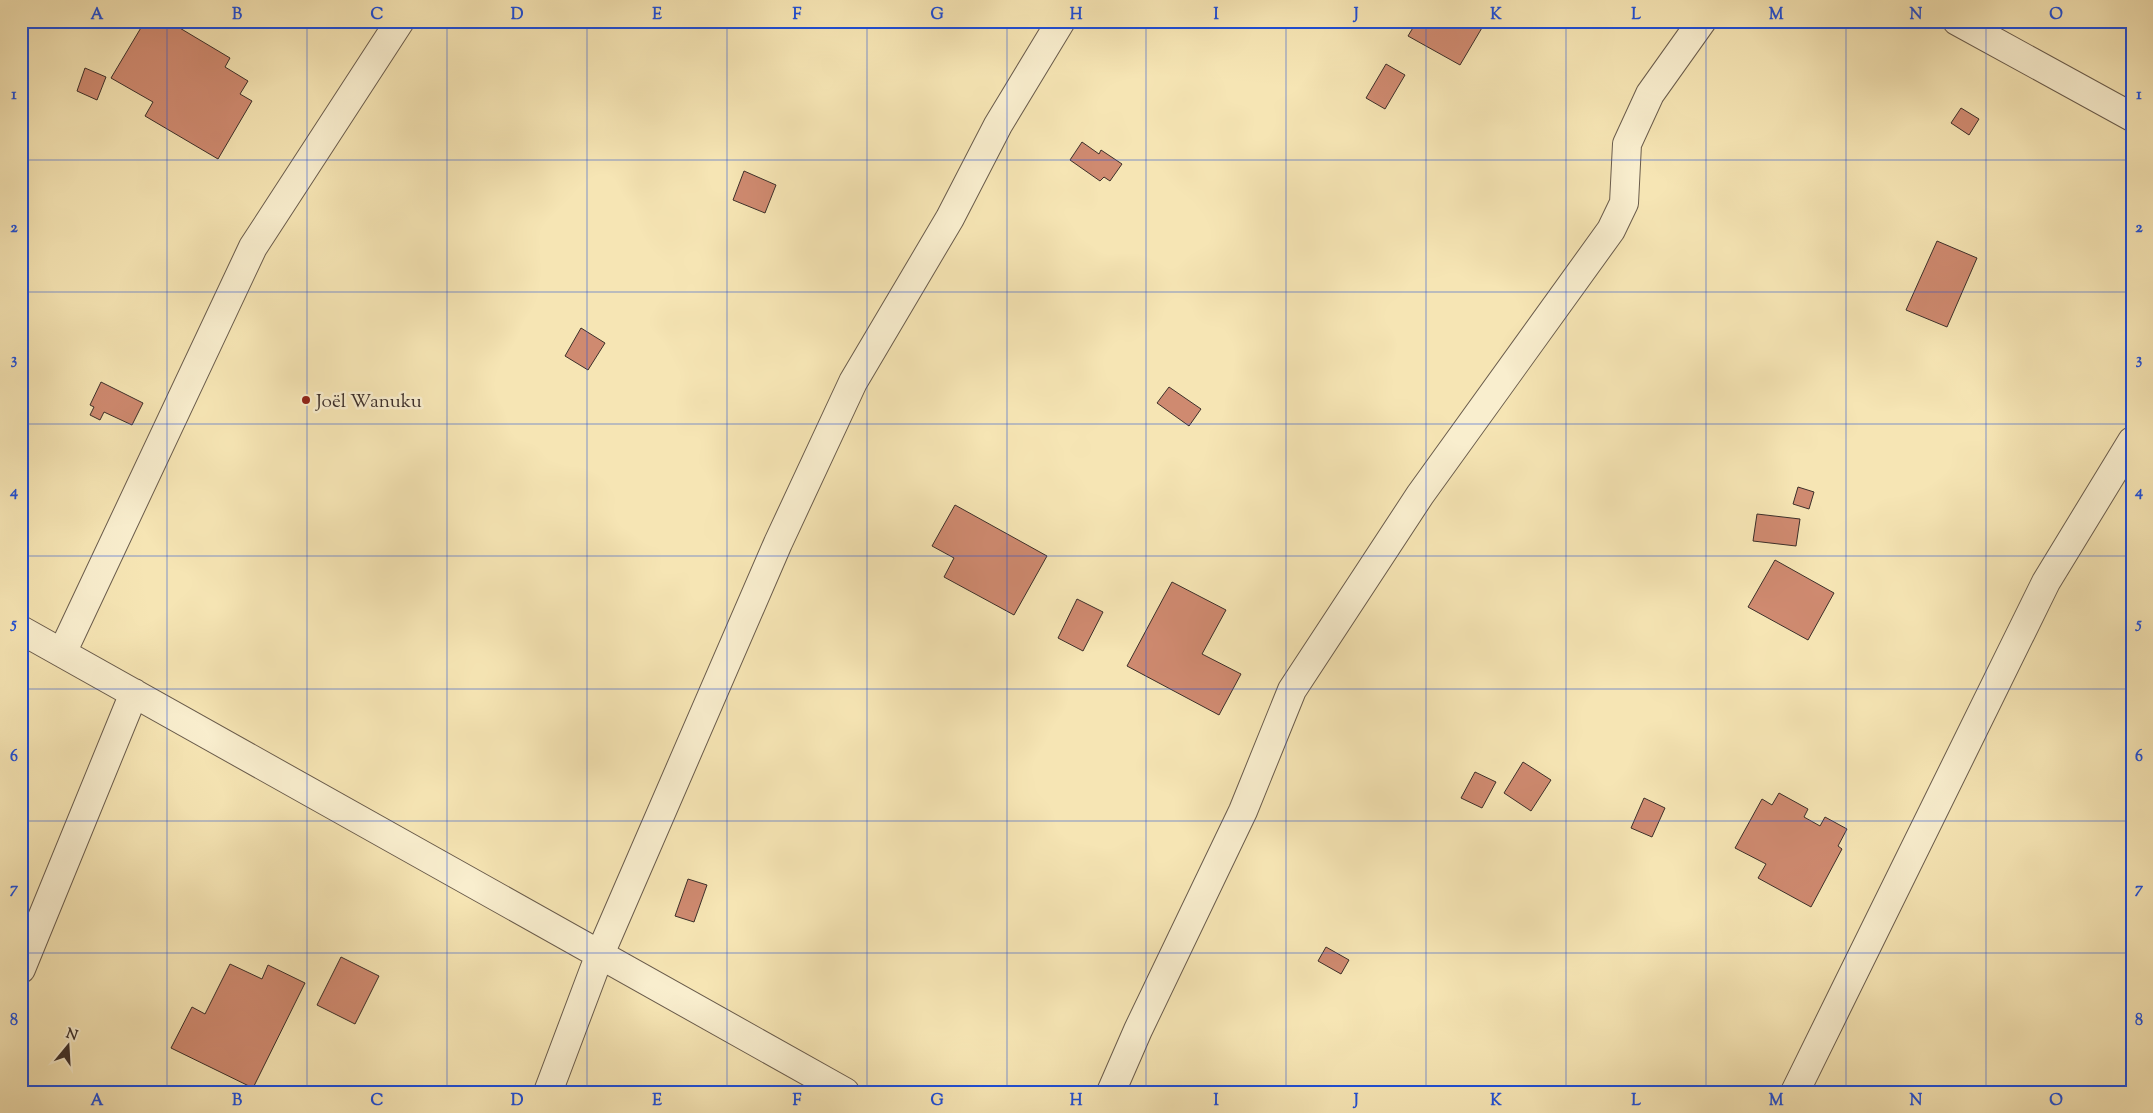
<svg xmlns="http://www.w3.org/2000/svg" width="2153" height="1113" font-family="'Sorts Mill Goudy',serif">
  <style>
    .building { fill: #cf8a70; stroke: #3c2f2a }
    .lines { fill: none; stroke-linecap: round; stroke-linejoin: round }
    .minor-casing { stroke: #6a5c4c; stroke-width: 30 }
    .minor { stroke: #f9eece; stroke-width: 28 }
    .grid { fill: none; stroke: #1d4ed8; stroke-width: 1; stroke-opacity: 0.55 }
    .poi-dot { fill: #8f2418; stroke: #f9eece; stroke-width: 2 }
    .labels { text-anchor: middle; stroke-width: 5; stroke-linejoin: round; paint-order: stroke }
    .poi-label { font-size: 19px; fill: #3c2f2a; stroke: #f9eece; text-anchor: start }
    .neatline { fill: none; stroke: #1d4ed8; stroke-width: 2 }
    .grid-label { font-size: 16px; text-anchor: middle; font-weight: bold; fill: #1d4ed8 }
  </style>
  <rect width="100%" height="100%" fill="#f6e5b4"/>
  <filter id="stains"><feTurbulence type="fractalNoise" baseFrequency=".004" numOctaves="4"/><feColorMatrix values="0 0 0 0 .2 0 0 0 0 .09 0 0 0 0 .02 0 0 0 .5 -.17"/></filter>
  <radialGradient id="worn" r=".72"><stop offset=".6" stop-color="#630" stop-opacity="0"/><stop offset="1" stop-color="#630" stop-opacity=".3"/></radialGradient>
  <path class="building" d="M145 21H168L230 58 225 67 248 81 240 94 252 101 218 159 145 116 153 102 111 78Z
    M1417 21H1486L1460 65 1408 36Z
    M1386 64 1405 75 1385 109 1366 98Z
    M85 68 106 77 97 100 77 91Z
    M1961 108 1979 119 1969 135 1951 123Z
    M1082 142 1099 154 1101 150 1122 164 1110 181 1104 177 1100 181 1070 160Z
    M744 171 776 185 765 213 733 200Z
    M1937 241 1977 258 1947 327 1906 310Z
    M581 328 605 343 588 370 565 356Z
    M101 382 143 403 132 425 104 412 100 420 90 415 94 407 90 405Z
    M1169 387 1201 409 1189 426 1157 403Z
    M1798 487 1814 492 1809 509 1793 504Z
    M955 505 1047 556 1014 615 944 577 954 558 932 546Z
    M1757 514 1800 519 1796 546 1753 541Z
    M1775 560 1834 593 1808 640 1748 607Z
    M1172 582 1226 610 1202 654 1241 674 1219 715 1127 666Z
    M1077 599 1103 612 1083 651 1058 638Z
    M1523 762 1551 780 1531 811 1504 793Z
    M1475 772 1496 782 1482 808 1461 798Z
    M1779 793 1808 809 1804 817 1820 826 1825 817 1847 829 1838 846 1842 849 1811 907 1758 878 1766 864 1735 848 1762 799 1772 805Z
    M1644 798 1665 808 1652 837 1631 828Z
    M688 879 707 885 694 922 675 916Z
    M1326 947 1349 960 1341 974 1318 961Z
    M341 957 379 976 355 1024 317 1005Z
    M230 964 262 979 268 965 305 983 253 1088 171 1048 192 1007 205 1014Z"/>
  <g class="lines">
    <g class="minor-casing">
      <path id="minor" d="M1957 21 2132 117
        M21 630 845 1092
        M62 653 253 247 400 21
        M21 969 134 693
        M548 1092 600 954 778 543 853 382 950 218 998 125 1061 21
        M1111 1092 1138 1030 1243 811 1292 690 1420 495 1611 230 1624 203 1627 144 1650 94 1702 21
        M1795 1092 2046 582 2132 441"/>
    </g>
    <use href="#minor" class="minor"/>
  </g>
  <path class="grid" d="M167 21V1092M307 21V1092M447 21V1092M587 21V1092M727 21V1092M867 21V1092M1007 21V1092M1146 21V1092M1286 21V1092M1426 21V1092M1566 21V1092M1706 21V1092M1846 21V1092M1986 21V1092M21 160H2132M21 292H2132M21 424H2132M21 556H2132M21 689H2132M21 821H2132M21 953H2132"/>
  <circle class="poi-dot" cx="306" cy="400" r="5"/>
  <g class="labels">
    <g class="poi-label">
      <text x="316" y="407">Joël Wanuku</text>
    </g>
  </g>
  <rect width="2153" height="1113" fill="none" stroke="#f6e5b4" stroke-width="55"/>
  <g transform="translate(68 1046) rotate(18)" stroke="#f9eece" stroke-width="4" paint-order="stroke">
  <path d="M0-4L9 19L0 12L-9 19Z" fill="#3c2f2a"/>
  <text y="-8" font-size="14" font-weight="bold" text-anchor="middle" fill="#3c2f2a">N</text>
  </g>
  <rect x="28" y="28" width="2098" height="1058" class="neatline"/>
  <g class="grid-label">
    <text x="97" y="19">A</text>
    <text x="237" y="19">B</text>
    <text x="377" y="19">C</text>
    <text x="517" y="19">D</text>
    <text x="657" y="19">E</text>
    <text x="797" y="19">F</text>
    <text x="937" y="19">G</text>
    <text x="1076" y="19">H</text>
    <text x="1216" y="19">I</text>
    <text x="1356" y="19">J</text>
    <text x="1496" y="19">K</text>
    <text x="1636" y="19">L</text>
    <text x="1776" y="19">M</text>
    <text x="1916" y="19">N</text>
    <text x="2056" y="19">O</text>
    <text x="14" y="99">1</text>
    <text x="2139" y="99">1</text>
    <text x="14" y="232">2</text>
    <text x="2139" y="232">2</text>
    <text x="14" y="364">3</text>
    <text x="2139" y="364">3</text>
    <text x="14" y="496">4</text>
    <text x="2139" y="496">4</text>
    <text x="14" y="628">5</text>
    <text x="2139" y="628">5</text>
    <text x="14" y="761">6</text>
    <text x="2139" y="761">6</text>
    <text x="14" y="893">7</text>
    <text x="2139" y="893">7</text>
    <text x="14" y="1025">8</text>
    <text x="2139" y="1025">8</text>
    <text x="97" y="1105">A</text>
    <text x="237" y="1105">B</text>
    <text x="377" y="1105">C</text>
    <text x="517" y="1105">D</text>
    <text x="657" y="1105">E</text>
    <text x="797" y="1105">F</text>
    <text x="937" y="1105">G</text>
    <text x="1076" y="1105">H</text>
    <text x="1216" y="1105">I</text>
    <text x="1356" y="1105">J</text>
    <text x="1496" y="1105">K</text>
    <text x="1636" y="1105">L</text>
    <text x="1776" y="1105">M</text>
    <text x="1916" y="1105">N</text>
    <text x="2056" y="1105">O</text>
  </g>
  <rect width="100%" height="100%" filter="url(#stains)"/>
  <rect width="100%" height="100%" fill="url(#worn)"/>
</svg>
